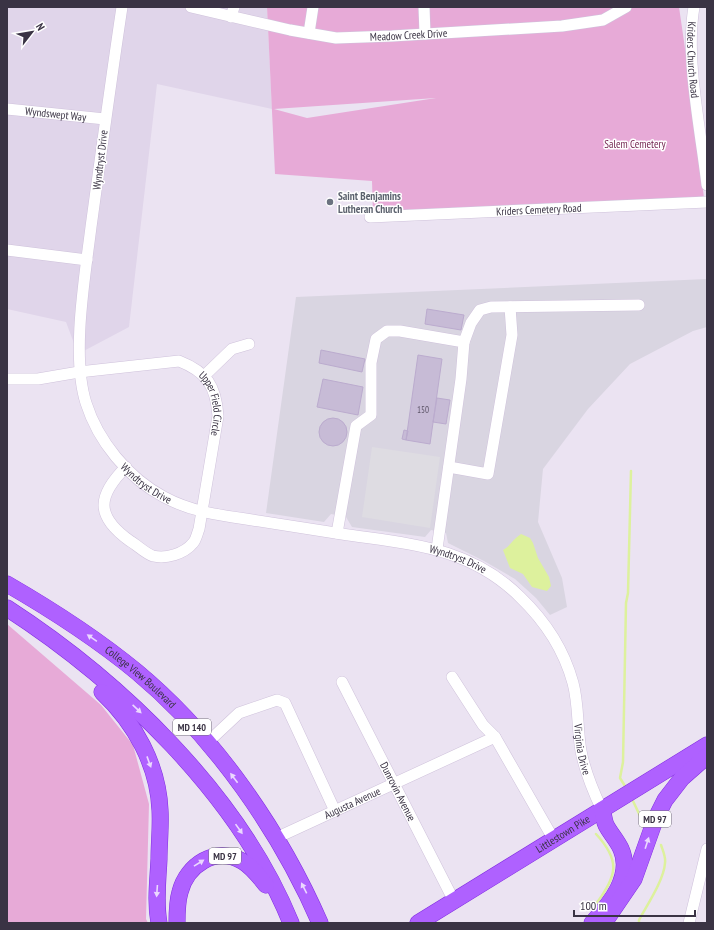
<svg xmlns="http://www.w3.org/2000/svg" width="714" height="930" font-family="'PT Sans Narrow',sans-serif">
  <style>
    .residential { fill: #e0d5ea }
    .industrial { fill: #d9d5e1 }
    .green { fill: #e7aad7; fill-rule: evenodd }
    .parking { fill: #dedce2 }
    .water { fill: #ddf19d }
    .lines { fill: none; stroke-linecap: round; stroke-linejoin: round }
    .stream { stroke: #ddf19d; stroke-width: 2.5 }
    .building { fill: #c7bbd6; stroke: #bbabce }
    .minor-casing { stroke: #cfc2db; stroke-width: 12 }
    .highway-casing { stroke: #802fdf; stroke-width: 17 }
    .minor { stroke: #fff; stroke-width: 11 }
    .highway { stroke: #af61ff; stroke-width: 16 }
    .oneway { fill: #ebd8ff }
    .worship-dot { fill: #6b7280; stroke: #fff; stroke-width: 1.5 }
    .labels { text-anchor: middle; stroke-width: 3; stroke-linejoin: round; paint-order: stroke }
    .number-label { font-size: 9px; fill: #5d5568 }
    .shield { fill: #fff; stroke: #75707c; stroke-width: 1 }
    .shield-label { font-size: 10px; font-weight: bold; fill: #3a3344 }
    .street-label { font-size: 11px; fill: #3a3344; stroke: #fff }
    .park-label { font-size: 11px; fill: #752652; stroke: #fff }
    .worship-label { font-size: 11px; font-weight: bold; fill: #5b616d; stroke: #fff; text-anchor: start }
  </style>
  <rect width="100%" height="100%" fill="#ebe3f2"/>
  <path class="residential" d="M7 7H267L272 109 157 84 129 327 78 354 66 322 7 309Z"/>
  <path class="industrial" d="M707 279V327L693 331 630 364 588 409 543 469 538 522 562 578 567 607 550 615 536 598 515 579 484 561 448 543 446 533 431 530 425 537 352 527 346 517 331 514 324 522 266 513 296 297Z"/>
  <path class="green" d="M267 7H679L690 83 704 198 373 215 372 181 275 174ZM436 98 307 118 274 109Z
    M7 624 101 705 133 745 149 804 146 919 148 923H7Z"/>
  <path class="parking" d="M372 447 440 457 430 528 362 517Z"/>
  <path class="water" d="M521 534 530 538 533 543 538 558 549 577 551 586 547 591 532 587 523 574 510 568 503 550C510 546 513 539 521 534Z"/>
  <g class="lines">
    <path class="stream" d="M625 786 620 778 623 762 626 603 628 593 631 471
      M633 801 642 820
      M596 904C617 876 621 861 596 834
      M639 923V920C647 905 664 880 665 863 666 857 663 851 661 845"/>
  </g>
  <path class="building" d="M427 309 464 315 461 330 425 324Z
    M321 350 365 359 362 372 319 363Z
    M418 355 442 359 430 444 406 440Z
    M323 379 363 387 358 415 317 407Z
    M437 398 450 400 446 424 433 422Z
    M319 432a14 14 0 1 1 28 0a14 14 0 1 1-28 0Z
    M404 430 408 431 406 440 402 439Z"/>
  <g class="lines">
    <g class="minor-casing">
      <g id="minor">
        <path id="s1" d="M122 7C111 80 101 154 91 227 85 276 71 356 86 403 98 441 128 478 164 497 190 511 217 515 246 519 278 524 310 529 342 534 408 544 469 546 520 597 544 620 564 650 573 683 579 705 577 729 581 751 585 772 593 791 602 810"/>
        <path id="s2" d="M191 7 290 30 336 38 392 36 562 26 603 20 626 7"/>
        <path d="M424 7 425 34"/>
        <path id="s3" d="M694 7C685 59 701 131 707 185"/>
        <path d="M231 17 234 7"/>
        <path d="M309 33 313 7"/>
        <path id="s4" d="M7 109 105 119"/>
        <path id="s5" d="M370 217 707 202"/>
        <path d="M7 250 87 260"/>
        <path d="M464 342 471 323 480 310 491 307 639 305"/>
        <path d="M204 376 232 349 249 344"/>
        <path id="s6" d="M7 379H38L79 372 179 361C207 372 216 386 218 416L199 529C197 534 196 540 193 543 184 554 166 559 153 556 146 554 137 545 130 541 95 516 97 496 126 467"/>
        <path d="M449 467 488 474 512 335 510 307"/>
        <path d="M337 533 356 426 371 415V363L376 339 387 331H400L464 342 461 379 437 549"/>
        <path d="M452 677 483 725 495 737 554 840"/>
        <path id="s7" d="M342 682 454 901"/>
        <path d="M207 743 239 713 277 700 285 703 335 811"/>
        <path id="s8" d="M276 838 495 737"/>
        <path d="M689 923 707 849"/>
      </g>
    </g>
    <g class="highway-casing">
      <g id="highway">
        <path id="s9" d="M7 584C52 610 97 639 137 672 215 737 280 831 320 923"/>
        <path d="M7 608C121 682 239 795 291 923"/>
        <path d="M102 692C135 723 158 765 160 810 161 826 159 843 159 859 158 881 155 901 159 923"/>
        <path d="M177 923C177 913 177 902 180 892 187 865 215 846 242 861 252 867 259 876 266 885"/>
        <path id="s10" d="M418 923 707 745"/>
        <path d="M592 923C610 904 633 876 621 849 617 840 610 833 606 825 604 821 604 815 602 810"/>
        <path d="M604 923 634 879 655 820 665 800 682 778 707 756"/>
      </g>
    </g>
    <use href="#minor" class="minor"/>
    <use href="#highway" class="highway"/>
  </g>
  <defs><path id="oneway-solid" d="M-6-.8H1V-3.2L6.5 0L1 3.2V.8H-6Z"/></defs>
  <g class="oneway">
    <use href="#oneway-solid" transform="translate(92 638) rotate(-145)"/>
    <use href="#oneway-solid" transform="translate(137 709) rotate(43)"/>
    <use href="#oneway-solid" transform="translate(149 762) rotate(70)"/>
    <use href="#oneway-solid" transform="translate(234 778) rotate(-127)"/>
    <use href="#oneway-solid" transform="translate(239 829) rotate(55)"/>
    <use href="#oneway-solid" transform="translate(647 843) rotate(-72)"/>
    <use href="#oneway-solid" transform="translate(199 863) rotate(-32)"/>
    <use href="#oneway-solid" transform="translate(304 888) rotate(-117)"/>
    <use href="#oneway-solid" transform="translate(157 891) rotate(94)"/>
  </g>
  <circle class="worship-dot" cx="330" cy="202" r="4"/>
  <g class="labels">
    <g class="number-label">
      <text x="423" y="413">150</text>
    </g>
    <g class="shield">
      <rect x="173" y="719" width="38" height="16" rx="3"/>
      <rect x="639" y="811" width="32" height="16" rx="3"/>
      <rect x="209" y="848" width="32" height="16" rx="3"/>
    </g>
    <g class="shield-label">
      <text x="192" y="731">MD 140</text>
      <text x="655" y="823">MD 97</text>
      <text x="225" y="860">MD 97</text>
    </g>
    <g class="street-label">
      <text dy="4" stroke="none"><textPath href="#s2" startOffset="221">Meadow Creek Drive</textPath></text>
      <text dy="4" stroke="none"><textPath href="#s3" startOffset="53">Kriders Church Road</textPath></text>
      <text dy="4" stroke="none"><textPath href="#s4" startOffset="49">Wyndswept Way</textPath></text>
      <text transform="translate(100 160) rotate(-83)" y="4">Wyndtryst Drive</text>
      <text dy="4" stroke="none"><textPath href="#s5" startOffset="169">Kriders Cemetery Road</textPath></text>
      <text dy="4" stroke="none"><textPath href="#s6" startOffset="232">Upper Field Circle</textPath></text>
      <text dy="4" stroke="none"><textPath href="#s1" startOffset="502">Wyndtryst Drive</textPath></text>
      <text dy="4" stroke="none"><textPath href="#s1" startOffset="826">Wyndtryst Drive</textPath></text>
      <text dy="4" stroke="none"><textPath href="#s9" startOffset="163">College View Boulevard</textPath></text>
      <text dy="4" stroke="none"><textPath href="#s1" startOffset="1069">Virginia Drive</textPath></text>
      <text dy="4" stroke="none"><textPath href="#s7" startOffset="123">Dunrovin Avenue</textPath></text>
      <text dy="4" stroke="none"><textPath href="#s8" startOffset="84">Augusta Avenue</textPath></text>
      <text dy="4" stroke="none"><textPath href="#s10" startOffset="170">Littlestown Pike</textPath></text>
    </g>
    <g class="park-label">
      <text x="635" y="148">Salem Cemetery</text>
    </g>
    <g class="worship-label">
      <text x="338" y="200">Saint Benjamins<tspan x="338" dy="13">Lutheran Church</tspan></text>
    </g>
  </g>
  <rect width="714" height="930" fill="none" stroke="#3a3344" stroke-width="16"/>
  <g transform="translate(32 32) rotate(59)" stroke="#ffffff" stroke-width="3" paint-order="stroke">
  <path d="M0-3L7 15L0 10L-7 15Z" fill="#3a3344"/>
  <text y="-6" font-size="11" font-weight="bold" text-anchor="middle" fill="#3a3344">N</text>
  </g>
  <path d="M574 910v6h121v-6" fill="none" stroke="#3a3344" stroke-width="2"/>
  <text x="580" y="910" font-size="12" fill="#3a3344" stroke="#ffffff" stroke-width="3" paint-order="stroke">100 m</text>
</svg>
